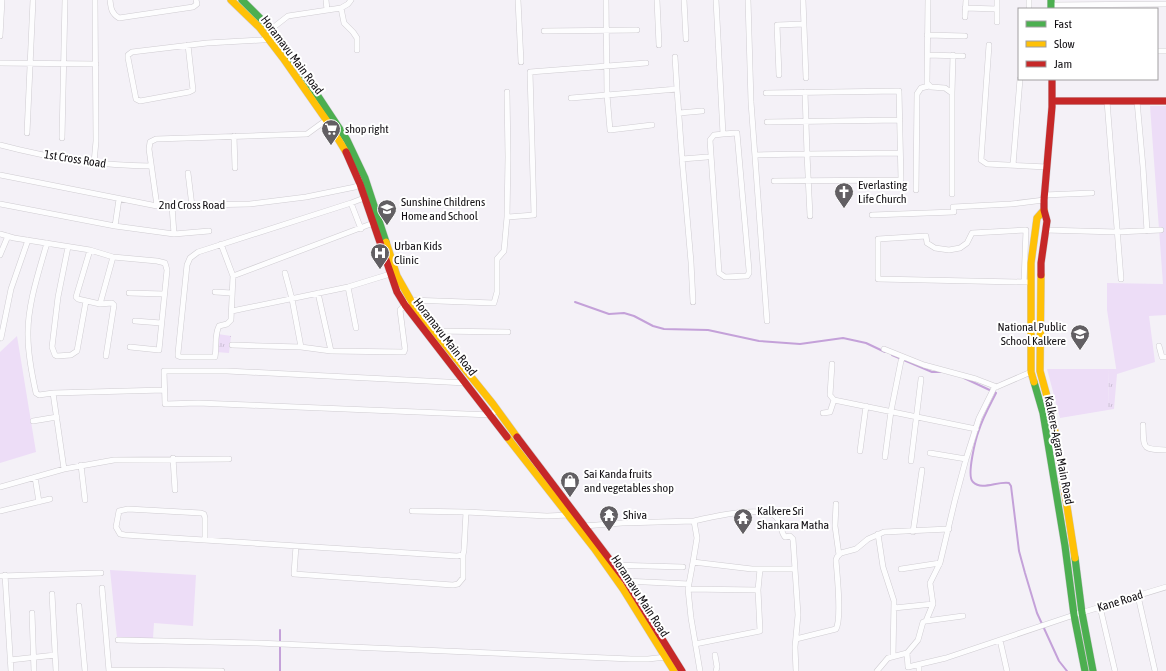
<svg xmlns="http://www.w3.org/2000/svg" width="1166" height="671" font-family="'Asap Condensed',sans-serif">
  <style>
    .grass { fill: #edddf7 }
    .park { fill: url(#park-tufts) }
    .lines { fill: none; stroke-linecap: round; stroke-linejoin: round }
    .stream { stroke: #c4a1d9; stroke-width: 2 }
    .street-casing { stroke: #cfccd1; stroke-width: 6 }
    .fast-casing { stroke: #cfccd1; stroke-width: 8 }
    .slow-casing { stroke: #cfccd1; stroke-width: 8 }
    .jam-casing { stroke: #cfccd1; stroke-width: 8 }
    .street { stroke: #fdfdfe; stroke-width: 5 }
    .fast { stroke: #4caf50; stroke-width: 7 }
    .slow { stroke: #ffc107; stroke-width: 7 }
    .jam { stroke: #c62828; stroke-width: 7 }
    .labels { text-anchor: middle; stroke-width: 4; stroke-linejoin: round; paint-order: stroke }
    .street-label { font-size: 12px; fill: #131014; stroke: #fff }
    .poi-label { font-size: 12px; fill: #131014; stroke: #fff; text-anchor: start }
  </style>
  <defs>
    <pattern id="park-tufts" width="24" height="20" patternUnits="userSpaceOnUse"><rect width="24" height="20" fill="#edddf7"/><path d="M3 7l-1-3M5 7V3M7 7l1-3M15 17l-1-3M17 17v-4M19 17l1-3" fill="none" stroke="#cabdd3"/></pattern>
  </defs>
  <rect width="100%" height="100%" fill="#f4f1f7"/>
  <path class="grass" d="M1150 106H1166V315L1149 316 1155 362 1117 374 1107 310V283L1163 284Z
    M17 336 36 452 0 463V352Z
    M1047 369H1109L1108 410 1060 418Z
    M110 570 196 575 193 626 154 623 153 638H117Z"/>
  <path class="park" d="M218 334 231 336 229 353 216 352Z
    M1109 369H1117V374L1114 409 1108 410Z"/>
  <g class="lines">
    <path class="stream" d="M575 302 609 314 624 313 634 316 653 326 664 329 708 330 759 341 800 344 843 338 866 343 885 352
      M892 355 932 372H943
      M964 378 996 393C990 405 983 417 979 430 976 438 966 476 973 482 982 491 997 481 1009 483L1011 486 1019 551 1025 573 1037 613 1059 661 1067 671
      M280 630V671"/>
    <g class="street-casing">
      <path id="street" d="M110 0C111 8 111 13 119 18L193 7 197 4 196 0
        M326 0 327 10
        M518 0 521 62
        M606 0 607 95 677 89 682 158 691 262 693 302
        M657 0 659 45
        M684 0 686 39
        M716 0 723 134 737 133 749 270V273L747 276 725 277 719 273 710 140 714 135 723 134
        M748 0 751 102 767 321
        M803 0 806 78
        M928 0 927 83 931 87 945 88 952 93V194
        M1029 0V6
        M1051 5 1166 4
        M341 8 344 23 353 32 357 38V50
        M965 8 997 9V0
        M965 17 966 0
        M997 22V9
        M544 31 637 30
        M927 35 965 36
        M0 36 2 0
        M188 45 193 90 189 92 140 101 136 99 128 58V55L132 52 207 43 262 40 268 39 270 30 288 16 341 8 348 4 351 0
        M989 45 981 160 987 164 1047 167
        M1157 51H1166
        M927 55 963 56
        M675 57 677 89
        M0 63 96 64
        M779 75 777 25 804 24
        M507 92 508 157 507 217 534 215 530 72 646 63
        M766 93 899 91 901 180 774 181
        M952 93 953 55
        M571 98 607 95 610 130 652 125
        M1107 101 1121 279
        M1137 101 1143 167 1147 231
        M679 113 702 111
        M767 122 900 120
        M27 133 33 0
        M234 136 235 168
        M62 138 65 0
        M0 145C49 158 101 166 151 166
        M755 155 807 154 805 92
        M682 159 707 157
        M94 163 96 141 95 0
        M1013 165 1020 79
        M188 173 192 206
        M0 175 157 206 250 204 306 197 355 187 360 184
        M916 190 917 94 921 88 929 86
        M1044 195 1092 193
        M351 203 361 229
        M0 204 115 226 119 199
        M157 206 149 149 150 142 156 139 307 134 329 118
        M172 206 174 234
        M872 215 954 212 953 207 1011 204 1044 200
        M810 216 807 154 900 153
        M115 226 174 234 209 231
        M1045 230 1117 232 1161 230
        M0 234 14 238 90 250 113 257 157 261 165 263 167 270 159 350 130 347
        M47 243C39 271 27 306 28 336 28 355 32 375 36 393L39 395 53 393
        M221 244 233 276 231 320 227 324 219 326C214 336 217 346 215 357H181L178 356V353L187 265 190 258 198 252 351 203 364 198
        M68 247 58 297 52 347 55 355 57 356 71 355 77 351 86 301
        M90 250 76 297 78 299 100 304
        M0 255 8 236
        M285 273 292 299 301 347
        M233 276 376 222
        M1024 282 1026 230 972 233 967 243 960 248 949 250 935 248 927 243 926 236 878 239V279L1024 282H1031
        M348 287 356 328
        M215 292 232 293
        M129 293 164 294
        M318 293 331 351
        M232 311 348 287 390 274
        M135 321 161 323
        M434 331 508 332
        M0 337 1 338 11 289 28 240
        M232 345 301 347 331 351 404 352 405 349 400 310 410 300 494 303 497 292V259L504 251 507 217
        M1159 346 1162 357H1166
        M884 349 924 365 976 379 997 387
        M106 356 114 305 112 303 100 304 113 257
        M832 364 830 395 834 400
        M466 383 227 371H164L165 404 198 403 491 415 497 409
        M834 400 976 429
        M823 413 830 412 834 400
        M33 421 57 417
        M1143 425C1144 449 1141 449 1166 450
        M860 451 866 406
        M930 453 966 459
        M885 457 891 411 901 361 903 357
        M173 458 175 490
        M911 461 921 379
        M81 465 85 500
        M64 469 53 393 164 390
        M35 477 39 502
        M0 487 64 469 114 460 229 459
        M836 504 835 526 839 555
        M0 511 50 499
        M412 511 466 512
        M694 521C711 517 764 505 776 517 782 523 780 531 785 537L790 536 793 539 795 569
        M584 526 622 523 694 521 697 538 693 562
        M913 532 922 470
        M878 534 883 567 894 601 893 656
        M205 540V518L204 514 201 513 128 509 119 511 116 527 120 534 125 535 457 556 463 555 464 550 466 512 547 516 569 515
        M296 546 294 574 453 585 458 584 463 578V555
        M612 565 683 567
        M901 569 940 563
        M5 575 11 671
        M0 576 101 573
        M624 581 689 584
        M102 588 109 671
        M688 589 758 590
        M52 594 56 671
        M1138 596 1155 671
        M79 606 85 671
        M1100 607 1115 671
        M894 608 933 604
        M32 613 34 671
        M926 621 963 616
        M796 639 836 629C842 618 837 575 836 560L837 557 841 553 856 549 868 539 884 532 949 529
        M118 640 257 643 631 659H648L666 657
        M1000 640 1007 671
        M695 644 760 631 758 590 760 569
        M907 653 908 667 946 658 1074 615 1166 587
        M715 655 717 667 716 671
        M10 660 55 655
        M919 665V671
        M109 670 222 671
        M700 671 691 618 688 589 693 562 752 569H795L798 615 795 647 796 671
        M877 671 888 658 907 653 918 640 923 622 926 621 933 604 930 583 940 563 955 500 966 459 979 418 994 388 1031 372"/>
    </g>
    <g class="fast-casing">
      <path id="fast" d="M242 0 263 21 304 75 347 140 365 178 386 242
        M1051 0V9
        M1034 382 1043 413 1065 546 1074 615 1085 671
        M1075 558 1082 613 1093 671"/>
    </g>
    <g class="slow-casing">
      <path id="slow" d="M231 0 260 28 283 58 327 121 346 152
        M386 242 397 276 414 306 493 404 517 437
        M1041 275 1040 371 1051 411 1057 442 1075 558
        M1034 382 1031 372V263L1037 218 1044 210
        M507 437 594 548 623 589 674 671"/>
    </g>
    <g class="jam-casing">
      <path id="jam" d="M1052 101H1166
        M346 152 360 184 397 292 405 305 507 437
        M1041 275V263L1047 221 1044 210V200L1052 107V79
        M517 437 626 581 682 671"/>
    </g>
    <use href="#street" class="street"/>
    <use href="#fast" class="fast"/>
    <use href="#slow" class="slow"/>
    <use href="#jam" class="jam"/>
  </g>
  <defs>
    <g id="supermarket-pin" transform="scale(1)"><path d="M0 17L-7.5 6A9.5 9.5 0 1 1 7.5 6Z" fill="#625f63" stroke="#fff"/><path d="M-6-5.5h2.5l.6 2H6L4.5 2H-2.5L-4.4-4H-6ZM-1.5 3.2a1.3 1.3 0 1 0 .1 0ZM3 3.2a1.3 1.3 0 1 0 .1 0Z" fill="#fff"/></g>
    <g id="church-pin" transform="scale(1)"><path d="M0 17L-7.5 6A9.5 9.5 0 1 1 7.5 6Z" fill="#625f63" stroke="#fff"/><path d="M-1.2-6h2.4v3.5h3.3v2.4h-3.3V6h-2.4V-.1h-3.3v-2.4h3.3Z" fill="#fff"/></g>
    <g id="school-pin" transform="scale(1)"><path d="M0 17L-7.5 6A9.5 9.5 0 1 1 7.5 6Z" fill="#625f63" stroke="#fff"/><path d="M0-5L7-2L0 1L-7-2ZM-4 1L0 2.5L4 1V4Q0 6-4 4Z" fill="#fff"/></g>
    <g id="hospital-pin" transform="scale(1)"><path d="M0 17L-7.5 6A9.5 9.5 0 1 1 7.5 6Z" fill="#625f63" stroke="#fff"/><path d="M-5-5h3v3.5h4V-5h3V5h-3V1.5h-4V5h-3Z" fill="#fff"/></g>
    <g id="shop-pin" transform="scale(1)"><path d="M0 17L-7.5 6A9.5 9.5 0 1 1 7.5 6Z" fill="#625f63" stroke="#fff"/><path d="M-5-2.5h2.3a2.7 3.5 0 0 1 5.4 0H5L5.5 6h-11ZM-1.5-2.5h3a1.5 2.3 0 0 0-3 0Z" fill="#fff"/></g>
    <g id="temple-pin" transform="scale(1)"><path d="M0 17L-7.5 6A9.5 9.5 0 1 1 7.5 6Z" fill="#625f63" stroke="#fff"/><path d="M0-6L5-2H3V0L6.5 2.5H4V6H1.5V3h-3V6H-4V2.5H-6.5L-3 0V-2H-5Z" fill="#fff"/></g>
  </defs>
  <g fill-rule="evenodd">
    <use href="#supermarket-pin" x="331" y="129"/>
    <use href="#church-pin" x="844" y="192"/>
    <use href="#school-pin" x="387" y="209"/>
    <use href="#hospital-pin" x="380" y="253"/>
    <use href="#school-pin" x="1080" y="334"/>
    <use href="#shop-pin" x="570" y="481"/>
    <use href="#temple-pin" x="609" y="515"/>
    <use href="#temple-pin" x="743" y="518"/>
  </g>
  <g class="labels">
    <g class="street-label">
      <text transform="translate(292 55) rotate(53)" y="4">Horamavu Main Road</text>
      <text transform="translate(75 159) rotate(9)" y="4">1st Cross Road</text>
      <text x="192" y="209">2nd Cross Road</text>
      <text transform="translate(445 337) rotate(52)" y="4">Horamavu Main Road</text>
      <text transform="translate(1059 450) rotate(79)" y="4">Kalkere-Agara Main Road</text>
      <text transform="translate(640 596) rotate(57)" y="4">Horamavu Main Road</text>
      <text transform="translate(1120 601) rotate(-17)" y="4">Kane Road</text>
    </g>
    <g class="poi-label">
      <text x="345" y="133">shop right</text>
      <text x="858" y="189">Everlasting<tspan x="858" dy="14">Life Church</tspan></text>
      <text x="401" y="206">Sunshine Childrens<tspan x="401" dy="14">Home and School</tspan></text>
      <text x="394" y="250">Urban Kids<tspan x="394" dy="14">Clinic</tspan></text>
      <text x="1066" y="331" text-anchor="end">National Public<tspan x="1066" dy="14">School Kalkere</tspan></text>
      <text x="584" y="478">Sai Kanda fruits<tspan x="584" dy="14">and vegetables shop</tspan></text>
      <text x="757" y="515">Kalkere Sri<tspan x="757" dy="14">Shankara Matha</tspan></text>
      <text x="623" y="519">Shiva</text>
    </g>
  </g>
  <rect x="1018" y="8" width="140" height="72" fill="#ffffff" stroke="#a19fa1"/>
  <rect x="1026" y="21" width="20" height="6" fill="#4caf50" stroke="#a19fa1"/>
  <text x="1054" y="28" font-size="12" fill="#131014">Fast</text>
  <rect x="1026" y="41" width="20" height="6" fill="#ffc107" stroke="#a19fa1"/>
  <text x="1054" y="48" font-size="12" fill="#131014">Slow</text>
  <rect x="1026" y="61" width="20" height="6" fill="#c62828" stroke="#a19fa1"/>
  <text x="1054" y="68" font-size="12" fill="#131014">Jam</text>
</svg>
